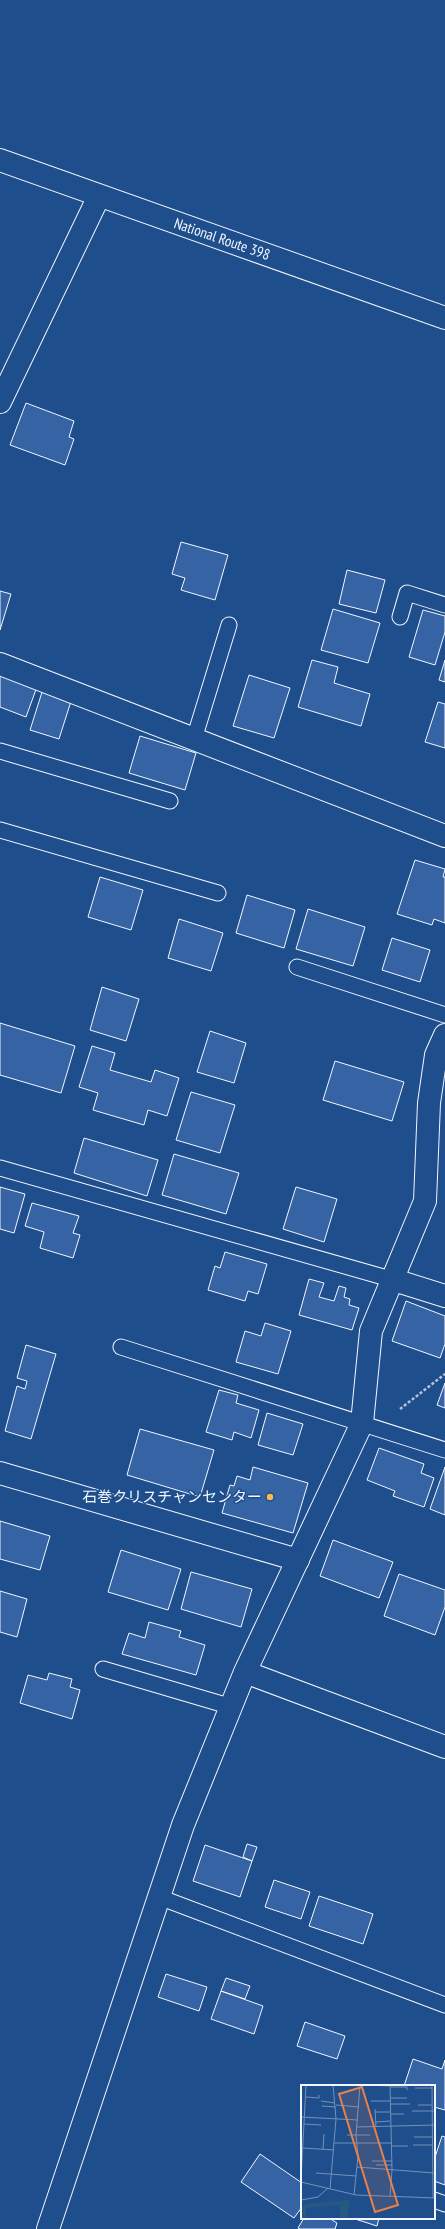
<svg xmlns="http://www.w3.org/2000/svg" width="445" height="2229" font-family="'PT Sans Narrow','Noto Sans JP',sans-serif">
  <style>
    .building { fill: #3563a3; stroke: #f2f6ff }
    .lines { fill: none; stroke-linecap: round; stroke-linejoin: round }
    .service-casing { stroke: #f2f6ff; stroke-width: 17 }
    .minor-casing { stroke: #f2f6ff; stroke-width: 24 }
    .tertiary-casing { stroke: #f2f6ff; stroke-width: 24 }
    .trunk-casing { stroke: #f2f6ff; stroke-width: 24 }
    .path { stroke: #b3c4dc; stroke-width: 2.5; stroke-dasharray: 3 2; stroke-linecap: butt }
    .service { stroke: #1f4e8c; stroke-width: 15 }
    .minor { stroke: #1f4e8c; stroke-width: 22 }
    .tertiary { stroke: #1f4e8c; stroke-width: 22 }
    .trunk { stroke: #1f4e8c; stroke-width: 22 }
    .poi-dot { fill: #ffb74d; stroke: #1f4e8c; stroke-width: 1.5 }
    .labels { text-anchor: middle; stroke-width: 3; stroke-linejoin: round; paint-order: stroke }
    .street-label { font-size: 15px; fill: #f2f6ff; stroke: #1f4e8c }
    .poi-label { font-size: 15px; fill: #f2f6ff; stroke: #1f4e8c; text-anchor: end }
    .inset-road { fill: none; stroke: #7391ba; stroke-width: 1 }
    .view { fill: #ea8049; fill-opacity: 0.15; stroke: #ea8049; stroke-width: 2 }
    .inset-edge { fill: none; stroke: #f2f6ff; stroke-width: 2 }
  </style>
  <rect width="100%" height="100%" fill="#1f4e8c"/>
  <path class="building" d="M26 403 74 421 69 437 74 439 65 465 10 445Z
    M181 542 228 555 215 600 181 590 185 578 172 574Z
    M347 570 385 580 376 613 339 604Z
    M0 591 11 594 0 630Z
    M333 609 380 623 368 663 321 650Z
    M423 610 445 616V632L435 665 409 657Z
    M312 660 338 667 334 683 370 694 361 726 298 707Z
    M445 660V682L439 680Z
    M0 670 38 684 26 717 0 707Z
    M249 675 290 688 274 738 233 726Z
    M43 689 72 698 59 739 30 730Z
    M438 702 445 704V748L425 742Z
    M140 736 196 753 185 790 129 773Z
    M415 860 445 869 443 877H445V923L434 919 432 925 397 914Z
    M100 877 143 890 131 930 88 917Z
    M247 895 295 910 284 948 236 933Z
    M308 909 365 927 353 966 296 949Z
    M179 919 223 933 211 971 168 958Z
    M392 938 430 950 420 982 382 970Z
    M102 987 139 999 126 1041 90 1030Z
    M0 1023 75 1046 61 1093 0 1075Z
    M210 1031 246 1043 234 1083 197 1072Z
    M92 1046 115 1053 110 1070 151 1082 155 1070 179 1078 167 1116 148 1110 144 1125 93 1110 98 1093 79 1087Z
    M335 1061 404 1082 392 1121 323 1100Z
    M191 1092 235 1105 220 1153 176 1140Z
    M84 1138 158 1160 147 1196 74 1173Z
    M174 1154 239 1173 226 1214 162 1195Z
    M0 1187 25 1194 14 1233 0 1229Z
    M296 1187 337 1199 324 1242 283 1229Z
    M32 1203 79 1216 73 1233 80 1235 73 1258 40 1248 44 1232 25 1226Z
    M225 1252 267 1264 258 1294 248 1291 245 1301 208 1290 215 1266 220 1268Z
    M309 1279 324 1283 319 1297 334 1301 339 1286 346 1288 344 1297 350 1299 349 1305 359 1308 352 1330 299 1315Z
    M406 1301 445 1316V1344L440 1358 392 1341Z
    M265 1323 291 1331 278 1374 236 1362 245 1331 261 1336Z
    M26 1345 56 1354 31 1439 5 1431 17 1386 25 1389 27 1381 17 1378Z
    M445 1383V1408L437 1405Z
    M219 1390 238 1395 236 1403 259 1410 251 1438 234 1432 232 1440 206 1432Z
    M267 1413 303 1424 293 1455 258 1445Z
    M140 1429 214 1450 200 1497 127 1475Z
    M379 1448 424 1464 421 1473 434 1478 424 1507 393 1496 395 1491 367 1480Z
    M253 1467 308 1483 293 1533 222 1513 230 1485 234 1486 237 1476 250 1480Z
    M445 1467V1515L430 1509Z
    M0 1521 50 1536 40 1570 0 1559Z
    M333 1540 393 1562 379 1598 320 1576Z
    M121 1550 181 1569 168 1610 108 1592Z
    M191 1572 252 1589 241 1627 181 1609Z
    M399 1574 445 1590V1607L435 1635 384 1616Z
    M0 1591 27 1599 17 1637 0 1632Z
    M149 1622 181 1631 179 1637 205 1645 196 1675 122 1654 129 1633 145 1638Z
    M49 1673 72 1679 70 1687 80 1690 72 1719 20 1703 28 1675 47 1680Z
    M247 1844 257 1847 252 1861 243 1857Z
    M205 1845 252 1861 240 1897 193 1881Z
    M274 1880 310 1892 301 1919 265 1907Z
    M319 1896 373 1914 363 1944 309 1926Z
    M166 1974 207 1987 199 2011 158 1997Z
    M226 1978 250 1986 245 1999 221 1991Z
    M221 1991 263 2006 254 2034 211 2019Z
    M305 2022 345 2036 337 2059 297 2046Z
    M413 2059 442 2069 445 2060V2110L434 2107V2086H404Z
    M442 2136 445 2137V2185L434 2181V2160Z
    M260 2154 302 2183V2207L294 2218 241 2182Z
    M304 2218H329L337 2223 335 2229H300L298 2228Z
    M352 2218H379L377 2226Z"/>
  <g class="lines">
    <g class="service-casing">
      <path id="service" d="M400 617 407 593 445 605
        M194 739 229 625
        M0 751 170 801
        M0 830 218 893
        M297 967 445 1015
        M0 1168 394 1280
        M121 1347 445 1450
        M103 1669 232 1707
        M159 1897 445 2005
        M434 2200 445 2204"/>
    </g>
    <g class="minor-casing">
      <path id="minor" d="M0 402 99 196
        M0 664 445 836
        M394 1280 445 1296
        M245 1672 445 1747
        M48 2229 183 1825 245 1672 362 1423 371 1331 425 1201 429 1103 436 1055 445 1035"/>
    </g>
    <g class="tertiary-casing">
      <path id="tertiary" d="M0 1473 298 1560"/>
    </g>
    <g class="trunk-casing">
      <path id="trunk" d="M0 160 445 318"/>
    </g>
    <path class="path" d="M400 1409 445 1374"/>
    <use href="#service" class="service"/>
    <use href="#minor" class="minor"/>
    <use href="#tertiary" class="tertiary"/>
    <use href="#trunk" class="trunk"/>
  </g>
  <circle class="poi-dot" cx="270" cy="1497" r="4"/>
  <g class="labels">
    <g class="street-label">
      <text transform="translate(222 239) rotate(19)" y="5">National Route 398</text>
    </g>
    <g class="poi-label">
      <text x="262" y="1502">石巻クリスチャンセンター</text>
    </g>
  </g>
  <g transform="translate(301 2085)">
    <rect width="134" height="134" fill="#1f4e8c"/>
    <path d="M49 115 46 134H40L38 120 5 123V134H0V121L5 119Z" fill="#245a82"/>
    <path class="inset-road" d="M69 0 89 1M131 0 132 113M90 2H106V5M114 3H131M5 12 18 13V10M90 13H106M20 16 34 18M70 16H90M90 19H109M35 20 58 22M117 20H131M21 21 35 22M74 24 75 42M111 26H134M74 27H89M90 29H103M0 32 57 35M75 37 89 36M3 39 20 40M56 42 134 40M46 50H69M113 52H131M33 58H91M112 60H132M91 61H107M2 63 33 65M22 64 23 49M71 76H91M75 80H91M56 82 133 88M15 88 55 91M0 95 5 0M0 97 55 110 134 113M29 104 35 34 32 0M53 110 57 71 55 50 59 0M89 111 91 85 89 0M0 115 17 112 27 103"/>
    <path class="view" d="M61 2 97 120 74 127 38 9Z"/>
    <rect width="134" height="134" class="inset-edge"/>
  </g>
</svg>
